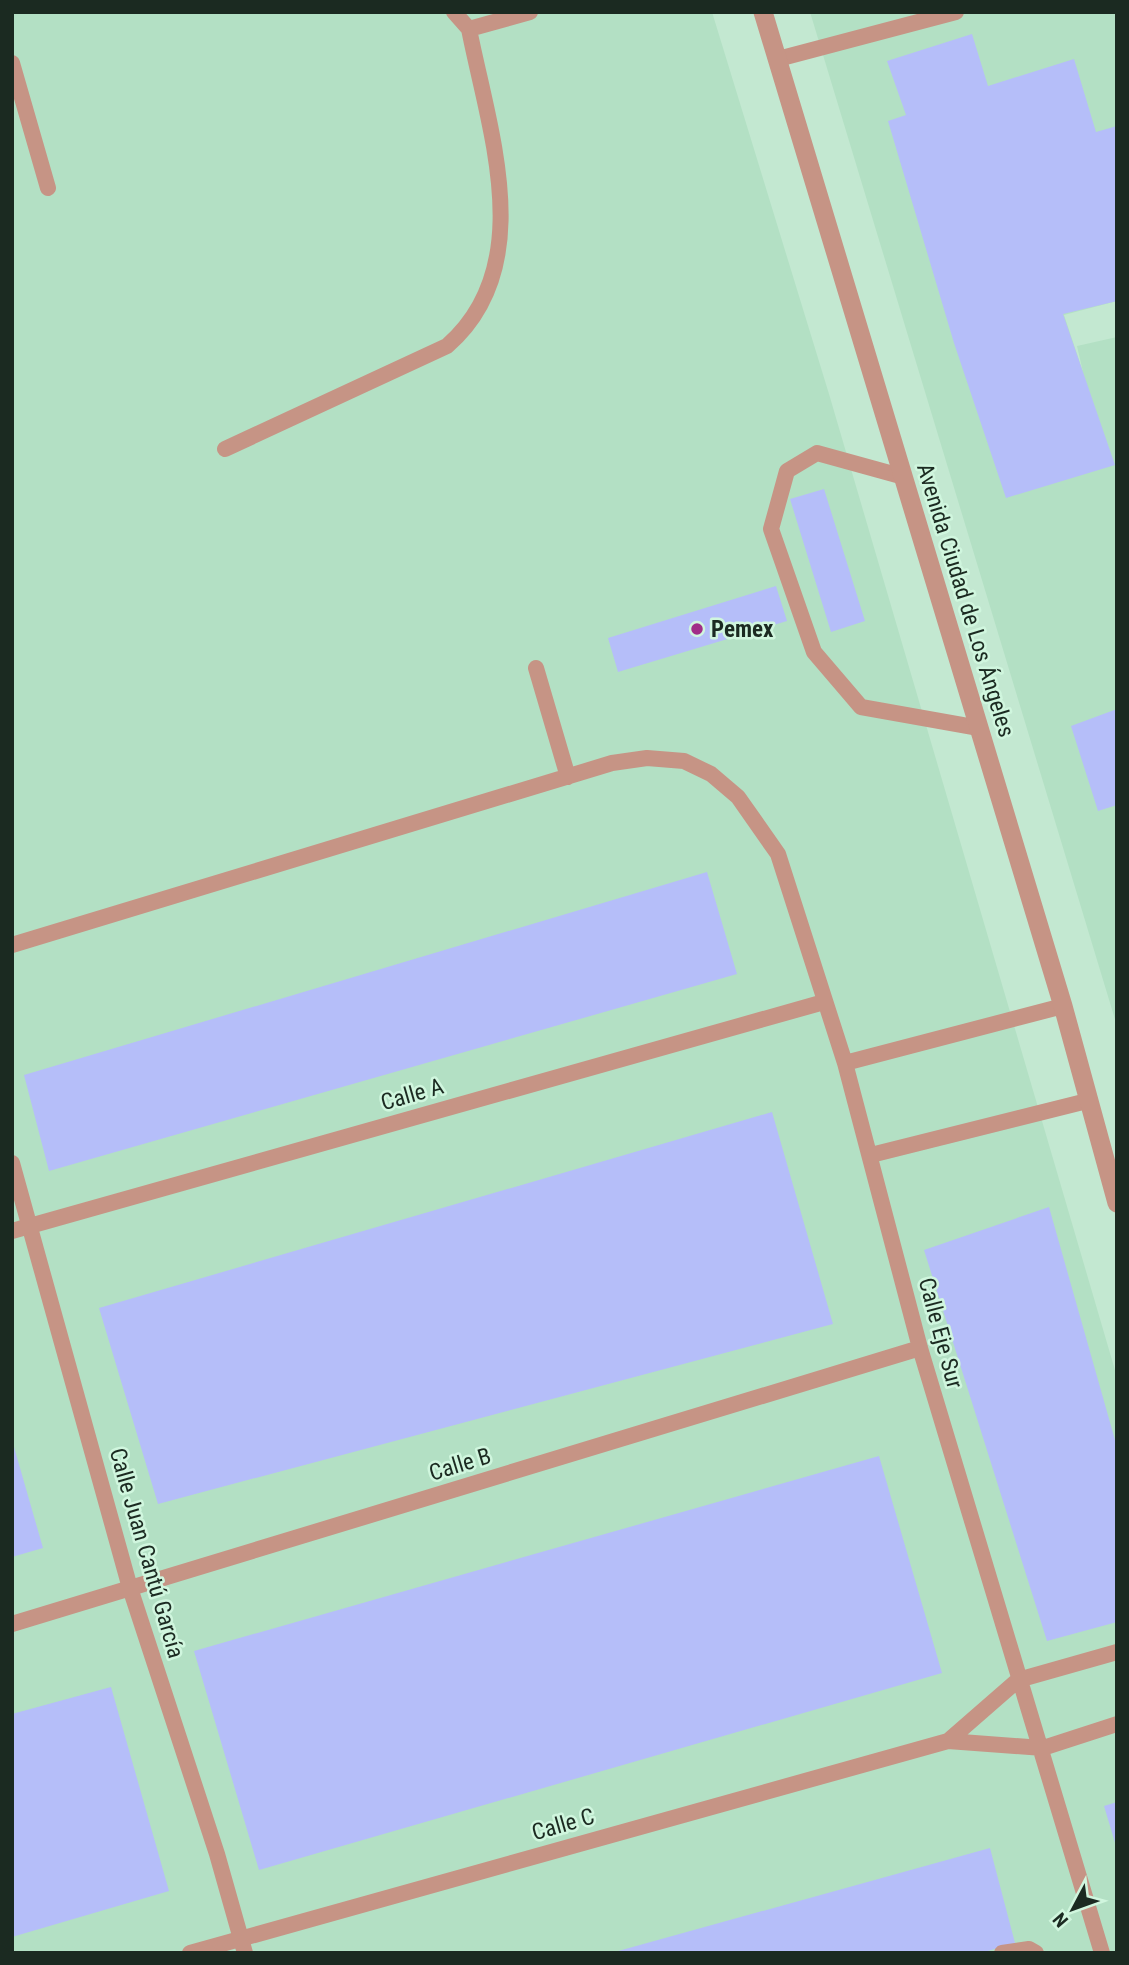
<svg xmlns="http://www.w3.org/2000/svg" width="1129" height="1965" font-family="'Roboto Condensed',sans-serif">
  <style>
    .built { fill: #b3e0c4 }
    .building { fill: #b5bef9 }
    .lines { fill: none; stroke-linecap: round; stroke-linejoin: round }
    .service { stroke: #c69485; stroke-width: 16 }
    .tertiary { stroke: #c69485; stroke-width: 19 }
    .poi-dot { fill: #a12e88; stroke: #d0f6de; stroke-width: 2.5 }
    .labels { text-anchor: middle; stroke-width: 5; stroke-linejoin: round; paint-order: stroke }
    .street-label { font-size: 23px; fill: #1b2a21; stroke: #d0f6de }
    .poi-label { font-size: 23px; font-weight: bold; fill: #1b2a21; stroke: #d0f6de; text-anchor: start }
  </style>
  <rect width="100%" height="100%" fill="#c3e8d1"/>
  <path class="built" d="M12 12H712L829 394 1117 1377V1953H12Z
    M810 12H1117V301L1064 315 1083 372 1077 346 1117 337V1026Z"/>
  <path class="building" d="M972 34 988 86 1074 59 1096 132 1117 126V301L1063 314 1115 465 1006 498 954 343 888 121 906 115 887 61Z
    M824 489 865 621 831 632 790 499Z
    M776 586 787 621 618 672 608 638Z
    M1117 709V805L1098 811 1071 726Z
    M707 872 737 974 49 1171 24 1075Z
    M772 1112 833 1324 158 1504 99 1308Z
    M1049 1207 1117 1447V1622L1047 1641 924 1250Z
    M12 1440 43 1548 12 1557Z
    M879 1456 942 1673 259 1870 194 1651Z
    M111 1687 169 1891 12 1937V1714Z
    M1117 1802V1846H1116L1104 1806Z
    M990 1848 1015 1943 981 1953H611Z"/>
  <g class="lines">
    <path class="service" d="M454 12 469 29 530 12
      M778 59 956 12
      M12 63 48 188
      M225 449 447 346C539 266 489 131 469 29
      M904 477 817 453 787 471 771 529 814 652 861 707 979 728
      M536 668 568 777
      M12 945 612 763 647 758 684 761 711 774 738 797 778 854 845 1063 920 1348 1102 1953
      M845 1063 1063 1006
      M871 1155 1087 1101
      M12 1163 130 1588 217 1854 245 1953
      M12 1231 824 1002
      M12 1624 920 1348
      M948 1741 1018 1680 1117 1652
      M190 1953 948 1741 1043 1748 1117 1724
      M1002 1953 1029 1949 1036 1953"/>
    <path class="tertiary" d="M763 12 1063 1006 1117 1203"/>
  </g>
  <circle class="poi-dot" cx="697" cy="629" r="7"/>
  <g class="labels">
    <g class="street-label">
      <text transform="translate(966 600) rotate(73)" y="8">Avenida Ciudad de Los Ángeles</text>
      <text transform="translate(412 1094) rotate(-16)" y="8">Calle A</text>
      <text transform="translate(941 1333) rotate(75)" y="8">Calle Eje Sur</text>
      <text transform="translate(460 1464) rotate(-17)" y="8">Calle B</text>
      <text transform="translate(147 1553) rotate(74)" y="8">Calle Juan Cantú García</text>
      <text transform="translate(563 1824) rotate(-16)" y="8">Calle C</text>
    </g>
    <g class="poi-label">
      <text x="711" y="637">Pemex</text>
    </g>
  </g>
  <rect width="1129" height="1965" fill="none" stroke="#1b2a21" stroke-width="28"/>
  <g transform="translate(1073 1909) rotate(229)" stroke="#d0f6de" stroke-width="5" paint-order="stroke">
  <path d="M0-5L12 26L0 18L-12 26Z" fill="#1b2a21"/>
  <text y="-10" font-size="19" font-weight="bold" text-anchor="middle" fill="#1b2a21">N</text>
  </g>
</svg>
